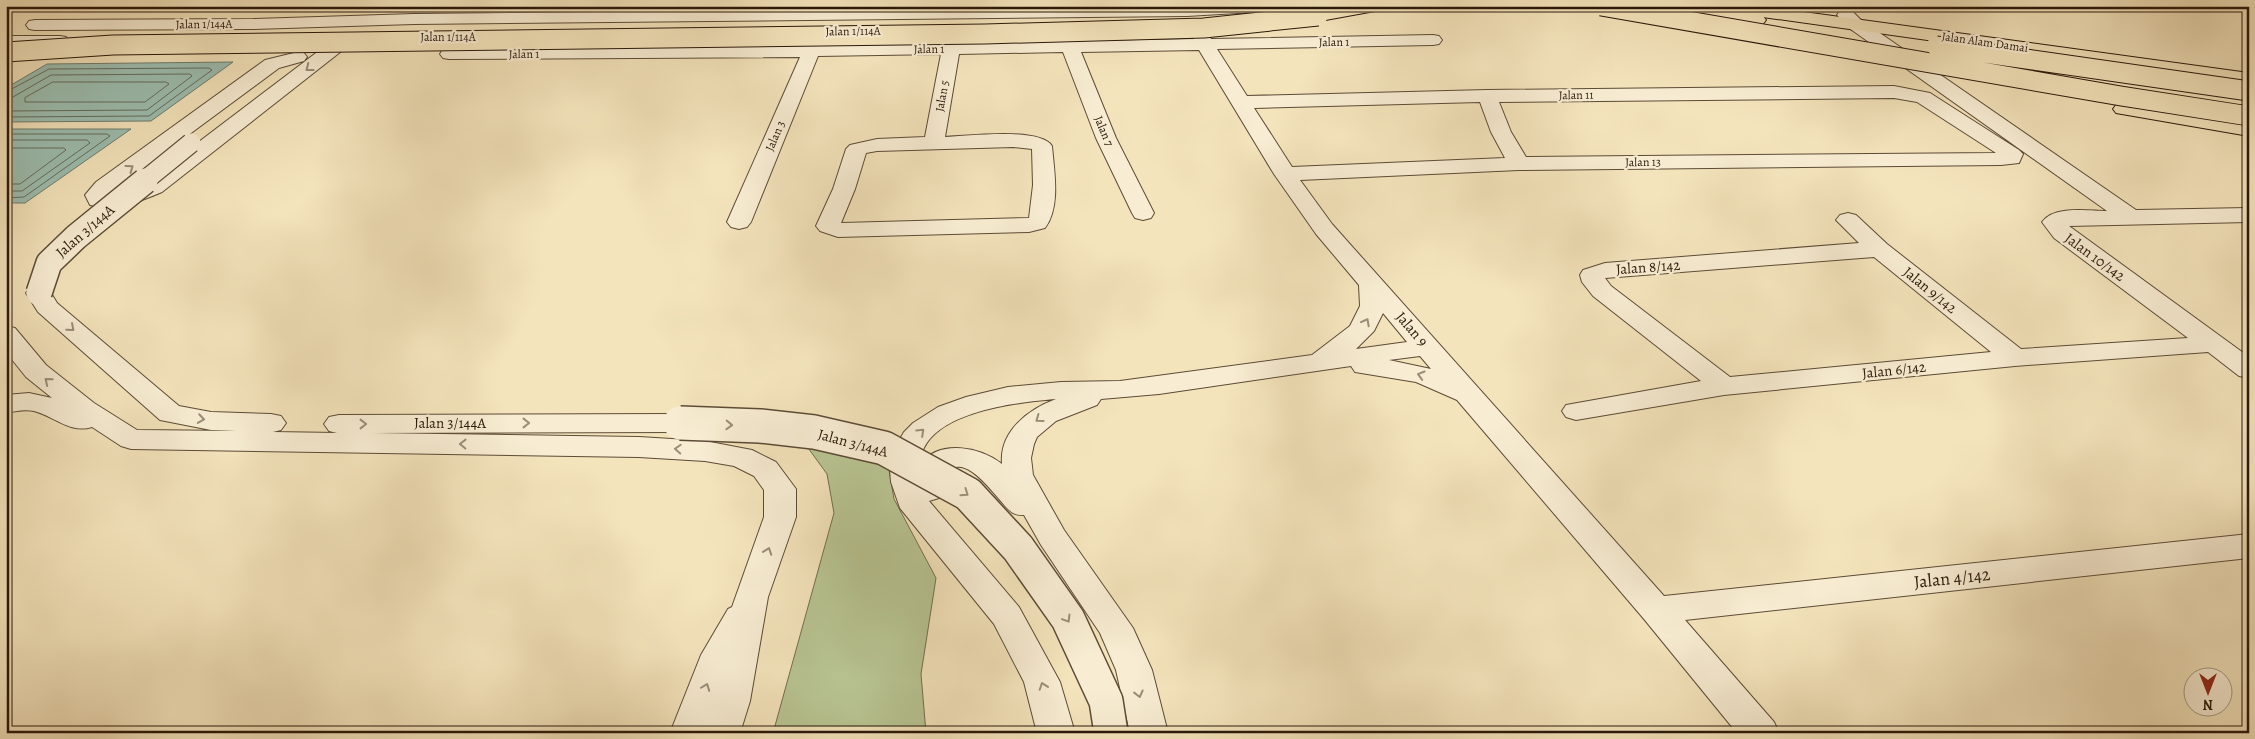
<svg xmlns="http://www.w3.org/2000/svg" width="2255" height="739" font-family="Alegreya,serif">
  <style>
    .green { fill: #b8c593; stroke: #706e4e }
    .water { fill: #9cbfb1; stroke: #6e7c6e }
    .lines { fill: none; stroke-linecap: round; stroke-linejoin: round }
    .shore { stroke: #626c5e; stroke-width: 1 }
    .minor-casing { stroke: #5c4b36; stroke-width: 2 }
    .major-casing { stroke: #29180a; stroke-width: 2 }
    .highway-casing { stroke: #29180a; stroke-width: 2 }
    .minor { fill: #f8edd3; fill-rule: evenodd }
    .major { fill: #f4e4bc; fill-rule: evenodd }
    .highway { fill: #f4e4bc; fill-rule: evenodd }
    .minor-bridge-far2-casing { stroke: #5c4b36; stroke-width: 21; stroke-linecap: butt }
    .minor-bridge-far1-casing { stroke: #5c4b36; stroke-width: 28; stroke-linecap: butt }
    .minor-bridge-casing { stroke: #5c4b36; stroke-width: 36; stroke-linecap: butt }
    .highway-bridge-casing { stroke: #29180a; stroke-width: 21; stroke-linecap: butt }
    .minor-bridge-far2 { stroke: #f8edd3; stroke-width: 19 }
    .minor-bridge-far1 { stroke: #f8edd3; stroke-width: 25 }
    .minor-bridge { stroke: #f8edd3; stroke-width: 33 }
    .highway-bridge { stroke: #f4e4bc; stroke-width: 19 }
    .oneway { stroke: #9b8d79 }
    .labels { text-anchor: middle; stroke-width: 4.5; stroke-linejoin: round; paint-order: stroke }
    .far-street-label { font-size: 12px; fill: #29180a; stroke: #f8edd3 }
    .street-label { font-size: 15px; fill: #29180a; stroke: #f8edd3 }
    .near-street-label { font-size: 18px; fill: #29180a; stroke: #f8edd3 }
  </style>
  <rect width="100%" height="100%" fill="#f4e4bc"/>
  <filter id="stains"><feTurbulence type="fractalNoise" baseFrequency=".004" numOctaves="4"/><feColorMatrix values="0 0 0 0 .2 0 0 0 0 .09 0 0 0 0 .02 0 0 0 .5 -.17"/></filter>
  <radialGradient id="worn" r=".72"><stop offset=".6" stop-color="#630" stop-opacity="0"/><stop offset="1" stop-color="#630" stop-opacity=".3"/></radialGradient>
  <path class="green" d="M803 441 887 458 894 499 936 578 921 674 926 733H773L834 513 827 474Z"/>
  <path class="water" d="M233 62 151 121 6 122V88L47 64Z
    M6 129H131L25 203H6Z"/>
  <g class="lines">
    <path class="shore" d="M53 82H166L169 84 145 102H25V98Z
      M6 92 49 69 209 68 212 70 149 116 6 117
      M6 98 13 97 51 75 190 74 192 76 147 110 6 111
      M6 134H107L110 136 24 197 6 198
      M6 140H87L90 143 22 191H6
      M6 148H64L66 150 20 184H6"/>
    <g class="minor-casing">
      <path id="minor" d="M1155 6H1280L1278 10 1272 11 1187 16 414 24 253 29 35 30 29 29 26 25 29 21 35 20 253 19 414 14Z
        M1846 10 1852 11 1861 20 2136 210 2249 208V222L2069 226 2249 357V378L2239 376 2208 352 2015 366 1724 395 1576 420 1566 417 1562 411 1566 405 1701 381 1593 296 1582 282 1580 275 1583 270 1605 263 1859 243 1836 220 1840 215 1848 213 1856 215 1887 244 2021 349 2188 338 2054 238 2042 222C2054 205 2089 211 2107 211L1849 28 1837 15 1840 11ZM1874 257 1991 352 1730 377 1611 286 1605 278Z
        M1199 26 1205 27 1211 39 1433 35 1439 36 1442 40 1439 44 1433 45 1217 49 1247 96 1487 90 1894 86 1930 93 2019 150 2023 154 2019 163 2001 165 1519 170 1300 180 1332 224 1664 596 2249 534V558L1685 620 1774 722 1779 733H1737L1644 619 1457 400 1416 382 1355 372 1351 366 1159 394 1101 399 1097 405 1056 421 1037 437 1034 444 1031 458 1033 475 1064 530 1133 628 1152 670 1168 733H1130L1116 670 1100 633 1041 545 1024 515C1021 515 1016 515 1013 513 1000 506 968 448 946 473 939 480 945 489 939 498L929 501 1019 607 1060 682 1075 733H1037L1024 682 994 624 900 508 891 482 890 470 894 449 904 432 913 423 938 407 966 397 1008 387 1061 382 1120 381 1312 355 1350 326 1360 306 1359 285 1316 234 1274 174 1199 50 1081 52 1116 138 1154 213 1151 218 1143 220 1135 218 1132 213 1096 138 1063 52 959 54 945 137C968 136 1040 127 1052 146 1054 171 1061 207 1045 228L1029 232 838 237 820 231 816 226 833 189 846 149 850 145 877 139 925 137 941 54 818 56 751 222 747 227 739 229 731 227 727 222 800 57 449 59 443 58 440 54C447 43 457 30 471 33L474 37 464 48 811 46 1194 39 1190 31 1193 27ZM1894 98 1917 102 1996 153 1526 157 1511 132 1499 102ZM1480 102 1491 132 1505 158 1292 167 1254 108ZM1013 147 1032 149 1033 185 1029 218 841 223 855 189 866 153 877 151ZM1383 313 1407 342 1356 349 1374 331ZM1420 356 1431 369 1389 360ZM1056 399C1029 409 999 431 1002 464 980 447 940 439 920 464 922 412 1019 402 1056 399Z
        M347 33 353 34 356 38 353 42 162 192C139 202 115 211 90 205L85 195 96 182 265 60 298 52 304 53 307 57 304 61 279 68 110 193 126 191 146 182 341 34Z
        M6 36H60L66 37 69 41 66 45 60 46H6Z
        M39 285 48 288 57 303 179 406 211 412 271 414 281 416 286 423 281 430 273 432 337 433 329 431 324 424 329 417 339 415 680 414 690 416 695 423 690 430 680 432 372 433 639 437 705 441 752 450 776 462 796 489V517L768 597 750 701 740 733H670L701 655 728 609 732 607 764 517V490L754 476 734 466 705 461 639 457 131 449 121 446 92 427C70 434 54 416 34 411 25 409 15 411 6 413V395L29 393 52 398 26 377 6 352V326L15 328 46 365 94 403 137 430 236 431 211 430 160 420 38 312 26 293 30 288Z"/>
    </g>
    <g class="major-casing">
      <path id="major" d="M1712 6H1759L2249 73V85L1720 11 1714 10Z"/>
    </g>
    <g class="highway-casing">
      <path id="highway" d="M1284 6H1383L1381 10 1375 11 1320 21 1314 20 1311 16 1313 13 1285 16 1279 15 1277 11 1279 7Z
        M1658 6H1701L1757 15 1763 16 1766 20 1763 24 1757 25 1666 11 1660 10Z
        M2123 103 2249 124V136L2116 113 2113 109 2116 105Z"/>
    </g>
    <use href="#minor" class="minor"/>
    <use href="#major" class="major"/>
    <use href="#highway" class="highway"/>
    <g class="minor-bridge-far2-casing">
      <path id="minor-bridge-far2" d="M143 182 191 143"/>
    </g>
    <g class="minor-bridge-far1-casing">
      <path id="minor-bridge-far1" d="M39 293 49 263 76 237 145 181"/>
    </g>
    <g class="minor-bridge-casing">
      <path id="minor-bridge" d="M680 423 760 426 814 432 884 448 968 494 1018 548 1068 619 1106 701 1111 733"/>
    </g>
    <g class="highway-bridge-casing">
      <path id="highway-bridge" d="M1601 6 2121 96 2249 116
        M1936 46 2249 91
        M6 52 113 45 985 34 1204 28 1318 16"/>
    </g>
    <use href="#minor-bridge-far2" class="minor-bridge-far2"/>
    <use href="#minor-bridge-far1" class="minor-bridge-far1"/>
    <use href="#minor-bridge" class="minor-bridge"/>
    <use href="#highway-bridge" class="highway-bridge"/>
  </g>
  <defs><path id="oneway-chevron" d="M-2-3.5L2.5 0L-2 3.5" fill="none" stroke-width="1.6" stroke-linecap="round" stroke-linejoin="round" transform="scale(1.25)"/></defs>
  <g class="oneway">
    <use href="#oneway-chevron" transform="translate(309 68) rotate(142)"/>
    <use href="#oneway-chevron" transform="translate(130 168) rotate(-36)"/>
    <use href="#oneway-chevron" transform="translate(1366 322) rotate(-62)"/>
    <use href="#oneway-chevron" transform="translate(71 328) rotate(41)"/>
    <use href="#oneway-chevron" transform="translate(1421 375) rotate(-164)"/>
    <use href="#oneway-chevron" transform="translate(48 381) rotate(-141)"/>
    <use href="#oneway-chevron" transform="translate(201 419) rotate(9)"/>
    <use href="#oneway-chevron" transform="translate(1039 419) rotate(144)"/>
    <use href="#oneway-chevron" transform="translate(526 423)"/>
    <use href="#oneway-chevron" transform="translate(363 424)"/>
    <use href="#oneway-chevron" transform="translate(729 425) rotate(2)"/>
    <use href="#oneway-chevron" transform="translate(921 432) rotate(-43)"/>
    <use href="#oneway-chevron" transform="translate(463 444) rotate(-179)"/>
    <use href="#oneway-chevron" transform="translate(678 449) rotate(-177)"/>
    <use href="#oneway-chevron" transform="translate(965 493) rotate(35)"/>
    <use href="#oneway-chevron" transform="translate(768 551) rotate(-70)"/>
    <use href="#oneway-chevron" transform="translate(1067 619) rotate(59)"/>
    <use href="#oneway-chevron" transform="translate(1043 686) rotate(-109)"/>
    <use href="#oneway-chevron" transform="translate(706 687) rotate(-69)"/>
    <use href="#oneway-chevron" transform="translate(1139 694) rotate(76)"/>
  </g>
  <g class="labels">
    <g class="far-street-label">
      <text transform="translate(204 24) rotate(-1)" y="4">Jalan 1/144A</text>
      <text transform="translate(853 31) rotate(-1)" y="4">Jalan 1/114A</text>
      <text x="448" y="41">Jalan 1/114A</text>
      <text transform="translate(1334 42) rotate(-1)" y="4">Jalan 1</text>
      <text transform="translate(1985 42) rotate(8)" y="4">Jalan Alam Damai</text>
      <text transform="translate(929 49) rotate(-1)" y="4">Jalan 1</text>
      <text transform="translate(524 54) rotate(-1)" y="4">Jalan 1</text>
      <text transform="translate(1576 95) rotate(-1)" y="4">Jalan 11</text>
      <text transform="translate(942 96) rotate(-80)" y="4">Jalan 5</text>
      <text transform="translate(1104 131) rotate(67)" y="4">Jalan 7</text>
      <text transform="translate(775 136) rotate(-67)" y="4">Jalan 3</text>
      <text transform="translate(1643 162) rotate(-1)" y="4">Jalan 13</text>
    </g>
    <g class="street-label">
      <text transform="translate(85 231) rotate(-41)" y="5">Jalan 3/144A</text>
      <text transform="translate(2095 257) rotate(36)" y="5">Jalan 10/142</text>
      <text transform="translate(1648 267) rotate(-4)" y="5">Jalan 8/142</text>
      <text transform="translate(1930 290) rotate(39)" y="5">Jalan 9/142</text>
      <text transform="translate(1412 329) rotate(49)" y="5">Jalan 9</text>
      <text transform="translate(1894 370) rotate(-6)" y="5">Jalan 6/142</text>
      <text x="450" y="428">Jalan 3/144A</text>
      <text transform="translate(853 443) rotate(15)" y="5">Jalan 3/144A</text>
    </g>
    <g class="near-street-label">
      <text transform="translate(1952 578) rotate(-6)" y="6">Jalan 4/142</text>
    </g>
  </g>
  <rect width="2255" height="739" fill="none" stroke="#f4e4bc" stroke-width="25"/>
  <rect x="8" y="8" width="2240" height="724" fill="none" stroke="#29180a" stroke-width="2.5"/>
  <rect x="12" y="12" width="2230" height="714" fill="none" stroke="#29180a"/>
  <g transform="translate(2208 692) rotate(180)"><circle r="24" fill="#f8edd3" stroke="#a59883"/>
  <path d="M0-4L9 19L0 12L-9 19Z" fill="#8f2418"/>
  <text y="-8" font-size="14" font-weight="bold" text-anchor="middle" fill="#29180a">N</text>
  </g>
  <rect width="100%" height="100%" filter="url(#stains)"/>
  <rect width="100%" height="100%" fill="url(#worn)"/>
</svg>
